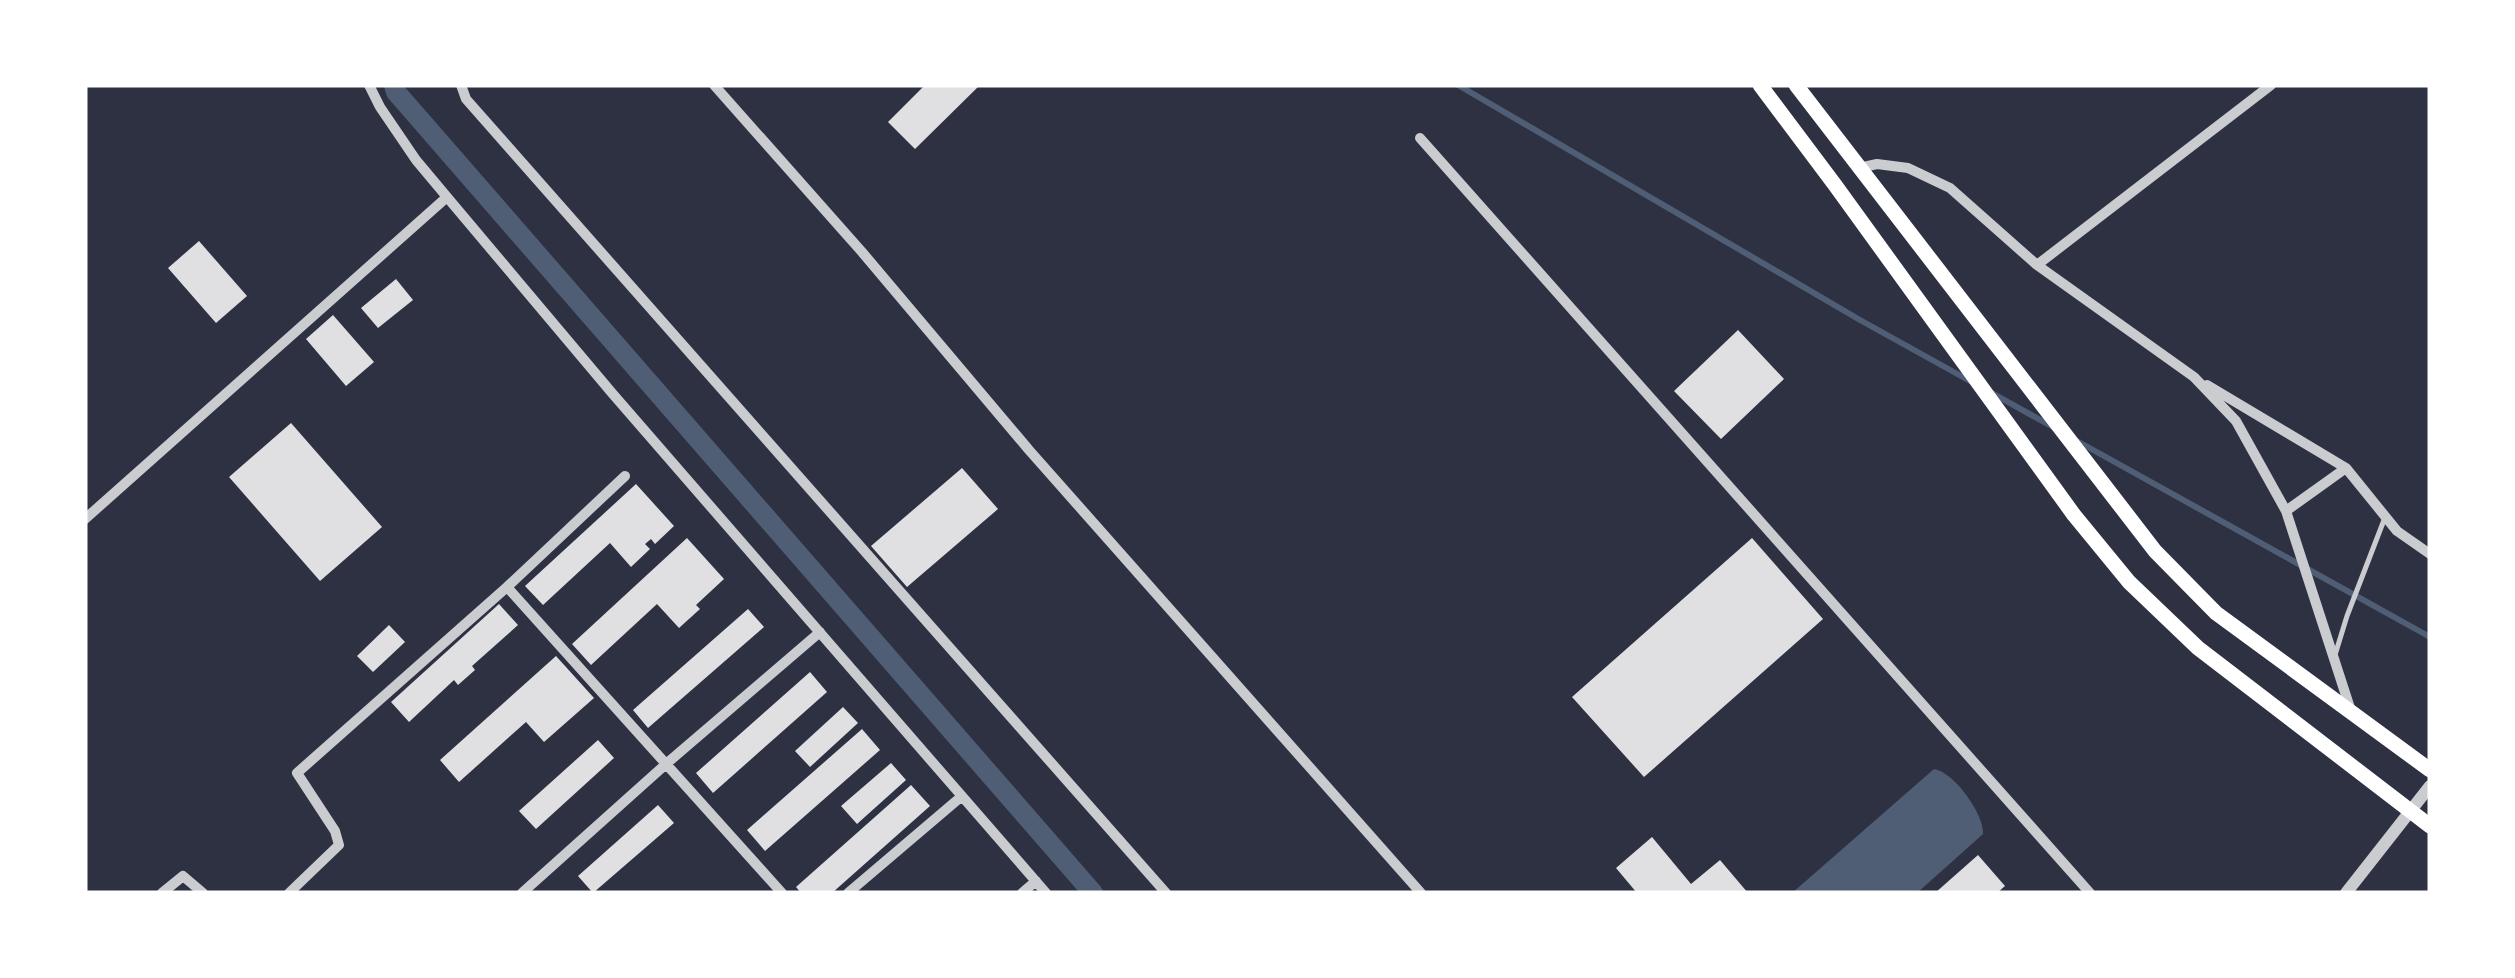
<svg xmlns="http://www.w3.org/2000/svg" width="2515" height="978" font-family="Poppins,sans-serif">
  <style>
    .water { fill: #4f5d75 }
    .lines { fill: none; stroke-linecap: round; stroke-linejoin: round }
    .stream { stroke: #4f5d75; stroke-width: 6 }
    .canal { stroke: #4f5d75; stroke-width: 20 }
    .building { fill: #e0e0e3 }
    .service { stroke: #caccd0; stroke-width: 5 }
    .minor { stroke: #caccd0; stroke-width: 10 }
    .tertiary { stroke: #caccd0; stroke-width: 12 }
    .primary { stroke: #fff; stroke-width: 15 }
  </style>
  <rect width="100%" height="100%" fill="#2d3142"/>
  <path class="water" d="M1934 769C1954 772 1984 814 1983 834L1917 893H1792Z"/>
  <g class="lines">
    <path class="stream" d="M1458 85 1860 320 1970 381
      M1990 392 2053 427
      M2077 441 2430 637"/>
    <path class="canal" d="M394 85 396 92 1093 893"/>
  </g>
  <path class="building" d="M925 85H980L915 149 888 122Z
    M199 241 247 296 216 323 168 268Z
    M396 279 413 300 378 328 361 308Z
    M333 315 374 362 346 386 306 339Z
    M1738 330 1784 379 1721 439 1674 391Z
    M291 423 382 527 320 581 229 477Z
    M962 468 998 509 907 587 871 546Z
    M636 484 674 526 655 544 651 539 645 544 650 549 631 567 610 543 543 605 525 586Z
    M687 538 724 579 696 605 700 609 679 628 657 604 591 665 572 644Z
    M1752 538 1823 619 1644 777 1572 697Z
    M499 604 518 625 472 666 475 670 458 685 454 680 409 722 391 702Z
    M748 609 764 627 648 728 633 710Z
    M389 625 405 642 373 672 357 656Z
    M556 656 594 698 544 742 526 722 459 782 440 760Z
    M810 672 827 692 713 793 696 773Z
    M843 707 858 723 810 767 795 751Z
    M862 729 880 750 765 851 747 830Z
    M598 740 614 758 536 829 519 811Z
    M891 763 906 780 857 824 841 806Z
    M911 785 930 806 832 893H801L796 887Z
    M658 805 674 823 593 893 578 876Z
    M1652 837 1691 884 1720 860 1748 893H1637L1616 868Z
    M1978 855 2005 886 1997 893H1935Z"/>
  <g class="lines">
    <path class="service" d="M2335 655 2347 616 2384 520"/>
    <path class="minor" d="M369 85 380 107 416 160 447 197 612 393 1046 893
      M461 85 466 99 1166 893
      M714 85 862 252 1029 450 1421 893
      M1420 138 2090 893
      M1859 168 1877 164 1908 168 1950 188 2037 265 2194 377 2236 421 2286 511 2351 711
      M2037 265 2271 85
      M2207 385 2346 468 2397 531 2430 554
      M2286 511 2346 468
      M85 519 447 197
      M507 587 782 893
      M162 893 183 876 203 893
      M289 893 339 845 335 831 297 773 507 587 625 476
      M522 893 666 764 820 632
      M848 893 962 796
      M1022 893 1036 881"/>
    <path class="tertiary" d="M2346 893 2430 786"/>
    <path class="primary" d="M1760 85 1835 185 2074 515 2129 582 2198 648 2430 826
      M1796 85 2155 551 2216 613 2430 770"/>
  </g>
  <rect width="2515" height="978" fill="none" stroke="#ffffff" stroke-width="175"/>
</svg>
